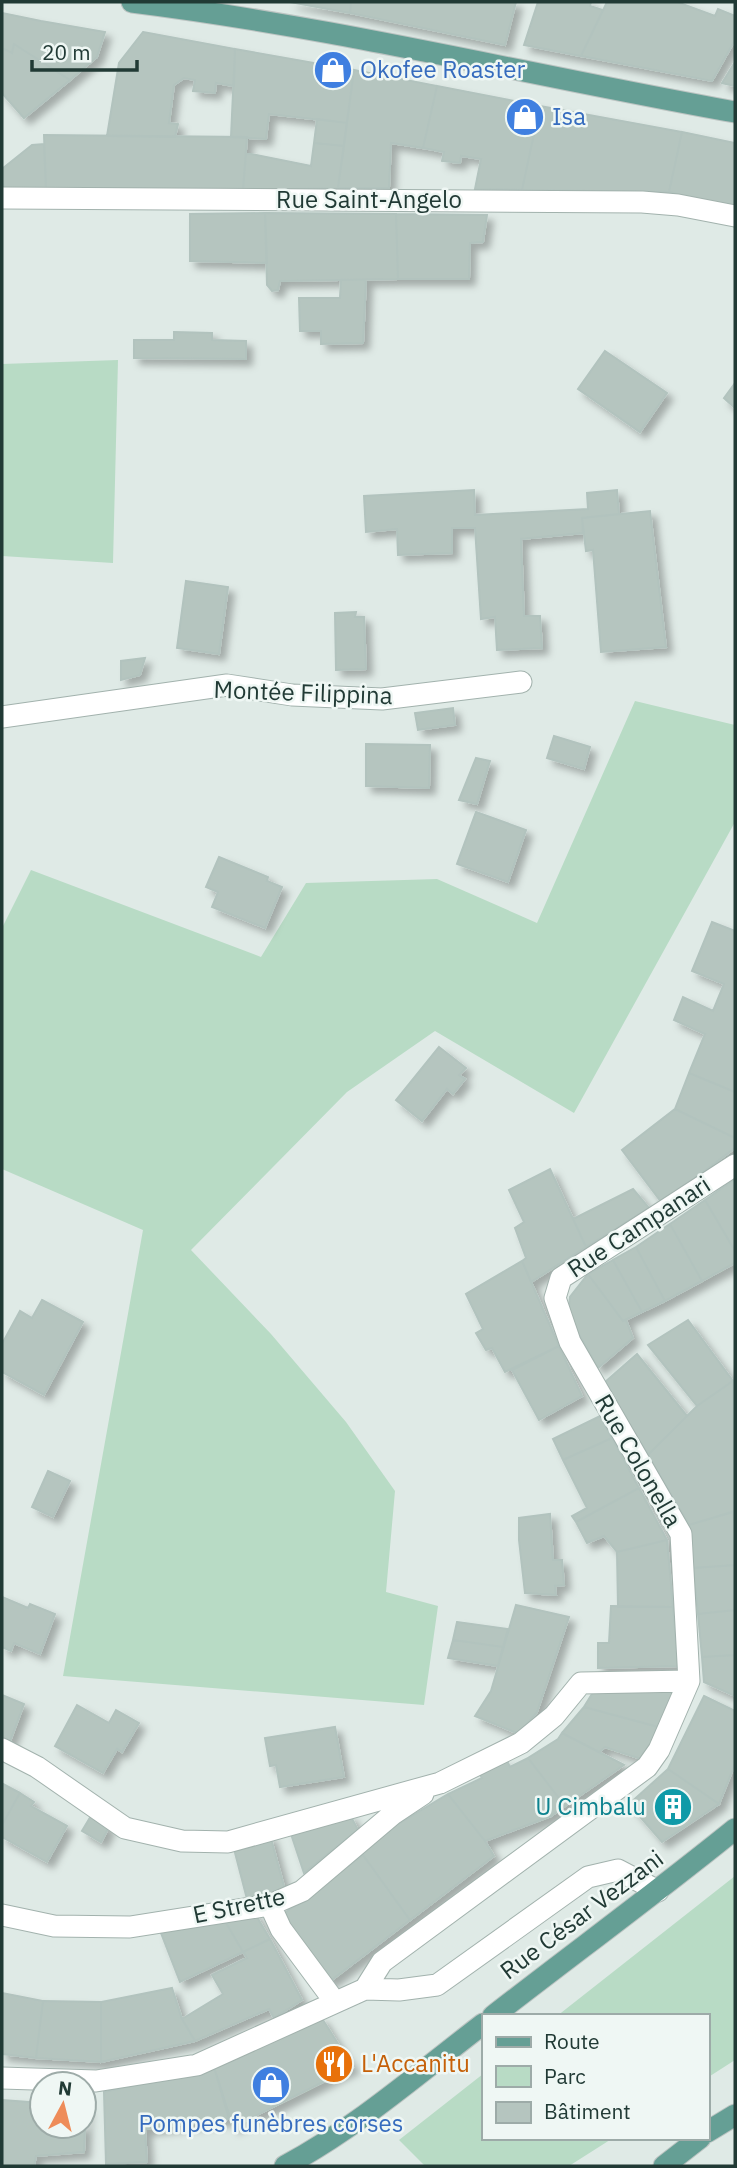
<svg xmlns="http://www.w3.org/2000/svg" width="737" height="2168" font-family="'IBM Plex Sans',sans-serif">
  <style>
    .green { fill: #b8dbc5 }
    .building { fill: #b5c5bf; stroke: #b2c3be; stroke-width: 2; filter: url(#shadow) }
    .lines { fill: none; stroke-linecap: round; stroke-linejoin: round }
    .minor-casing { stroke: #a2b2ad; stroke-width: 23 }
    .major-casing { stroke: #bcc4c2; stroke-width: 23 }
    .minor { stroke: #fff; stroke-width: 21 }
    .major { stroke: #659f95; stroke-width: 21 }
    .labels { text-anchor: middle; stroke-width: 5; stroke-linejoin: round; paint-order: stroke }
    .shop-label { font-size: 24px; fill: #366cbe; stroke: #eff7f4; text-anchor: start }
    .street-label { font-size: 24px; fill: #213a35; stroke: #eff7f4 }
    .culture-label { font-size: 24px; fill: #0d838f; stroke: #eff7f4; text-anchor: end }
    .food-label { font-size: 24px; fill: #c56008; stroke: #eff7f4; text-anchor: start }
  </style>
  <defs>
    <filter id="shadow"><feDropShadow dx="6" dy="6" stdDeviation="3.5" flood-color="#0004"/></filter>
  </defs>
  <rect width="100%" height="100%" fill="#dfeae6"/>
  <path class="green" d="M118 360 113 563 2 556V364Z
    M635 701 735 725V822L574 1113 435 1031 347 1092 191 1250 271 1334 346 1422 395 1491 386 1592 438 1606 424 1705 63 1676 143 1230 2 1169V928L31 870 261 957 306 883 437 879 537 923Z
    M735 1876V2060L707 2078V2016H557Z
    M483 2074V2138H613L569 2166H425L399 2140Z"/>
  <path class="building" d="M290 2H351L350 13Z
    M351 2H516L505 45 350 13Z
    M538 2H591L590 6 603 10 581 56 524 45Z
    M607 2H677L715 16 718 9 735 16V40L712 81 581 56Z
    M2 13 41 21 105 32 97 57 70 80 14 44 12 53 2 48Z
    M143 32 235 49 234 86 216 83 215 93 193 91 195 80 184 78 174 85 169 123 178 124 175 137 107 136 119 63Z
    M14 44 70 80 24 118 2 93V48L12 53Z
    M235 49 354 70 347 123 269 114 266 139 231 137Z
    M735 62V86L722 83Z
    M354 70 437 86 423 148 391 143 389 188H338Z
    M437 86 540 106 522 190 475 189 481 159 461 156 460 163 442 161 444 152 423 148Z
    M540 106 682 132 669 192 522 190Z
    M317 119 347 123 344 146 314 143Z
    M682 132 735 143V209L669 192Z
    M44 135 247 137 243 190 46 189Z
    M314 143 344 146 338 188 243 190 246 153 311 166Z
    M44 144 46 189 5 190 2 180V169L32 145Z
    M265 213 396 214 398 279 280 281 278 290 272 291 267 285Z
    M265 213 267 263 190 261V214Z
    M396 214 487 215 483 242 470 243 469 279H398Z
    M341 280H366L363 343 321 344V331H300L299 298H340Z
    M174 332 212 333V340L246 341V359L134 358V340H174Z
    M605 351 667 393 640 432 578 389Z
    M735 383V408L724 398Z
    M474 490 475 515 588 509 587 493 617 490 619 514 582 518 583 533 521 539 524 616H540L542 648 497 650 495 617 481 619 475 528H452V553L424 554 398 555 397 529 366 532 364 496Z
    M650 511 666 647 601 652 593 550 586 551 582 518Z
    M186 581 228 587 219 654 177 648Z
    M356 612 355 617H364L366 669 336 670 335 613Z
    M145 658 140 675 121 680V661Z
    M453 708 455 725 418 730 415 713Z
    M554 736 590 747 584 769 547 758Z
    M366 744 430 745 429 788 366 786Z
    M476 758 490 761 477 804 459 800Z
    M476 812 526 830 508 882 457 864Z
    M219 857 268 877 267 881 282 887 265 928 212 907 218 892 206 887Z
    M712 922 735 931V1092L689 1073 705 1034 674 1020 683 997 713 1011 724 984 692 971Z
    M439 1047 466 1068 459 1075 465 1079 453 1094 447 1089 422 1121 396 1100Z
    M689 1073 735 1092V1138L675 1109Z
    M675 1109 735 1138V1148L662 1203 622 1150Z
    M550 1169 586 1247 531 1282 522 1261 526 1258 515 1228 524 1222 509 1190Z
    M735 1179V1251L705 1200Z
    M633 1189 649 1208 586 1247 573 1219Z
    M705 1200 735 1251V1263L702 1281 670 1224Z
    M670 1224 702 1281 665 1301 636 1247Z
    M636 1247 665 1301 642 1312 613 1260Z
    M613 1260 642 1312 623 1321 588 1274Z
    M522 1261 559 1346 505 1372 492 1348 486 1350 476 1333 483 1329 466 1294Z
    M588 1274 623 1321 626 1320 633 1338 598 1368 568 1315 570 1297Z
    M42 1300 83 1322 44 1395 2 1372V1344L20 1311 32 1318Z
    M688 1320 733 1381 697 1406 648 1345Z
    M559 1346 582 1396 539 1420 512 1370Z
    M637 1354 687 1416 648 1455 604 1383Z
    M733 1381 735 1511 689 1525 648 1455 697 1406Z
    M600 1416 612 1438 563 1460 553 1439Z
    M612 1438 639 1488 576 1522 572 1516 587 1508 563 1460Z
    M48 1471 70 1481 53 1517 32 1507Z
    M639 1488 667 1540 617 1552 604 1536 587 1543 576 1522Z
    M733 1512 735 1524V1565L693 1568 689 1525Z
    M550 1514 553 1560H562L564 1585 555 1586 556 1595 525 1593 519 1540V1518Z
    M667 1540 673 1607H618L617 1552Z
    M735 1565V1610L698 1614 693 1568Z
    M2 1597 28 1608 30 1604 55 1614 40 1654 14 1643 11 1651 2 1647Z
    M516 1605 569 1617 537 1712 519 1734 475 1716 491 1691Z
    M611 1606 673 1607 678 1666 598 1668V1643H609Z
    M735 1610V1655L702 1657 698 1614Z
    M457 1622 508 1629 503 1647 453 1640Z
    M453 1640 503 1647 498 1666 448 1658Z
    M735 1655V1696L704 1682 702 1657Z
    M595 1689 676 1690 662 1728 584 1707Z
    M2 1695 24 1704 9 1744 2 1742Z
    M704 1696 735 1711V1764L719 1804 668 1769Z
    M77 1705 109 1723 116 1710 139 1723 122 1752 117 1749 103 1773 55 1746Z
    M584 1707 662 1728 641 1759 605 1747 599 1752 562 1733Z
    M335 1727 344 1777 280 1787 276 1765 270 1766 265 1738Z
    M562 1733 624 1765 565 1806 528 1758 558 1739Z
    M528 1758 565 1806 551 1816 485 1841 448 1794 482 1778 478 1771 507 1761 510 1767Z
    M668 1769 719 1804 662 1842 629 1804Z
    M3 1784 20 1793 2 1825V1787Z
    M20 1793 34 1802 31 1806 67 1826 47 1862 2 1837V1825Z
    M448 1794 485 1841 494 1856 410 1920 358 1848Z
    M350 1815 358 1830 304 1873 290 1831Z
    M91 1816 109 1827 101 1842 82 1831Z
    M270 1835 285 1890 247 1899 233 1845Z
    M363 1855 410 1920 329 1982 278 1918Z
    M254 1912 270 1939 243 1952 225 1921Z
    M225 1921 243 1952 180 1982 161 1933Z
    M270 1939 302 2000 274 2018 269 2009 195 2041 182 2019 223 1994 212 1975 247 1958 243 1952Z
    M172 1988 182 2019 195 2041 101 2062V2002Z
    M2 1993 43 2001 36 2058 2 2054Z
    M43 2001 101 2002V2062L36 2058Z
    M321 2017 353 2067 233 2127 214 2067Z
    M214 2067 229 2119 145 2129 147 2162 106 2164 104 2092Z
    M2 2100 42 2103V2126H84V2107H86L84 2152 36 2156 34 2166H2Z"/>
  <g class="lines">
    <g class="minor-casing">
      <path id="minor" d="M2 198 642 202 678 205 735 216
        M2 717 227 685 292 695 382 699 521 682
        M2 1749 37 1767 125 1828 182 1841 228 1842 440 1783 521 1743 554 1716 581 1683 689 1681
        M270 1905 281 1929 335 2002
        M2 1915 54 1926 130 1927 270 1905 302 1891 393 1814 423 1794
        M365 1989 382 1962 647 1767 659 1750 689 1681 681 1534 570 1342 555 1298 561 1278 735 1165
        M2 2078 96 2081 197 2065 365 1989 399 1990 437 1985 588 1877 618 1870 658 1891"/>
    </g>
    <g class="major-casing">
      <path id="major" d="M132 2C334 27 534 76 735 112
        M493 2016C574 1953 656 1893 735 1829
        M707 2132 735 2115
        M285 2166C356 2128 419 2073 483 2024
        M664 2166 700 2138"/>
    </g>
    <use href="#minor" class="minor"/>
    <use href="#major" class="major"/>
  </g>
  <defs>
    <g id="shop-disc" transform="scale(2.0125)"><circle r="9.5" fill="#3f7fe0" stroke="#eff7f4"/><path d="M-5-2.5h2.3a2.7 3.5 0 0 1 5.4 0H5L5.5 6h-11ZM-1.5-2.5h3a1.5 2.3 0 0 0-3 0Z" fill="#fff"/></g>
    <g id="building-disc" transform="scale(2.0125)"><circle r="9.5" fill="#0f9aa8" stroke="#eff7f4"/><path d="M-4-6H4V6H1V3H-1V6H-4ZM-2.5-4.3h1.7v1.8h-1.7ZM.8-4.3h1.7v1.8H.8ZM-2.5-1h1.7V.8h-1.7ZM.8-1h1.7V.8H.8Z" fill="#fff"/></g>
    <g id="restaurant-disc" transform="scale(2.0125)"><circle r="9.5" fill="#e8710a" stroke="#eff7f4"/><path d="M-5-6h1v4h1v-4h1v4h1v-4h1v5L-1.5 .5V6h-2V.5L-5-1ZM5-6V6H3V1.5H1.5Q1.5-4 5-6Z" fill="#fff"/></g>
  </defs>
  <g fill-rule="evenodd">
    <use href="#shop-disc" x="333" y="70"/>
    <use href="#shop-disc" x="525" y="117"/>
    <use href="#building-disc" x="673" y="1807"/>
    <use href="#restaurant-disc" x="334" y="2064"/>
    <use href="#shop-disc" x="271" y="2085"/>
  </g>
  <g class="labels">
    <g class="shop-label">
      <text x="360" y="78">Okofee Roaster</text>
      <text x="552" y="125">Isa</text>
      <text x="271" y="2132" text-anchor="middle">Pompes funèbres corses</text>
    </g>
    <g class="street-label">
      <text x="369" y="208">Rue Saint-Angelo</text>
      <text transform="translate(303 693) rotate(2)" y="8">Montée Filippina</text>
      <text transform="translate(639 1227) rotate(-33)" y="8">Rue Campanari</text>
      <text transform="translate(638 1461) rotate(60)" y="8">Rue Colonella</text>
      <text transform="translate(239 1906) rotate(-12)" y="8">E Strette</text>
      <text transform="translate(582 1915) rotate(-37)" y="8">Rue César Vezzani</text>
    </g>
    <g class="culture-label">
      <text x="646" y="1815">U Cimbalu</text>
    </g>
    <g class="food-label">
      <text x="361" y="2072">L'Accanitu</text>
    </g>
  </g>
  <rect width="737" height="2168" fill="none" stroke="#213a35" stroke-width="7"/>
  <rect x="482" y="2014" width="228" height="126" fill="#eff7f4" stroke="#9daba8" stroke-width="2"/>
  <rect x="496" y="2037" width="35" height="10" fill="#659f95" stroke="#9daba8" stroke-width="2"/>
  <text x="544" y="2049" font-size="21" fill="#213a35">Route</text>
  <rect x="496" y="2066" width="35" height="21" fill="#b8dbc5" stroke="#9daba8" stroke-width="2"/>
  <text x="544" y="2084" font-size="21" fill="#213a35">Parc</text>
  <rect x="496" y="2102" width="35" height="21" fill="#b5c5bf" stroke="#9daba8" stroke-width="2"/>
  <text x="544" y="2119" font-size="21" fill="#213a35">Bâtiment</text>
  <g transform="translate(63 2105) rotate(7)"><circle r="33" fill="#eff7f4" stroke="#9daba8" stroke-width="2"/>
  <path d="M0-5L12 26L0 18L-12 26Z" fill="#ee8c59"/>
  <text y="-10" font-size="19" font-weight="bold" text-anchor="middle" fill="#213a35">N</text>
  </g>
  <path d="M32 60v10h105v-10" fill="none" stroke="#213a35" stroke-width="3.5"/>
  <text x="42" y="60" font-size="21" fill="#213a35" stroke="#eff7f4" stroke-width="5" paint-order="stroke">20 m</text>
</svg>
